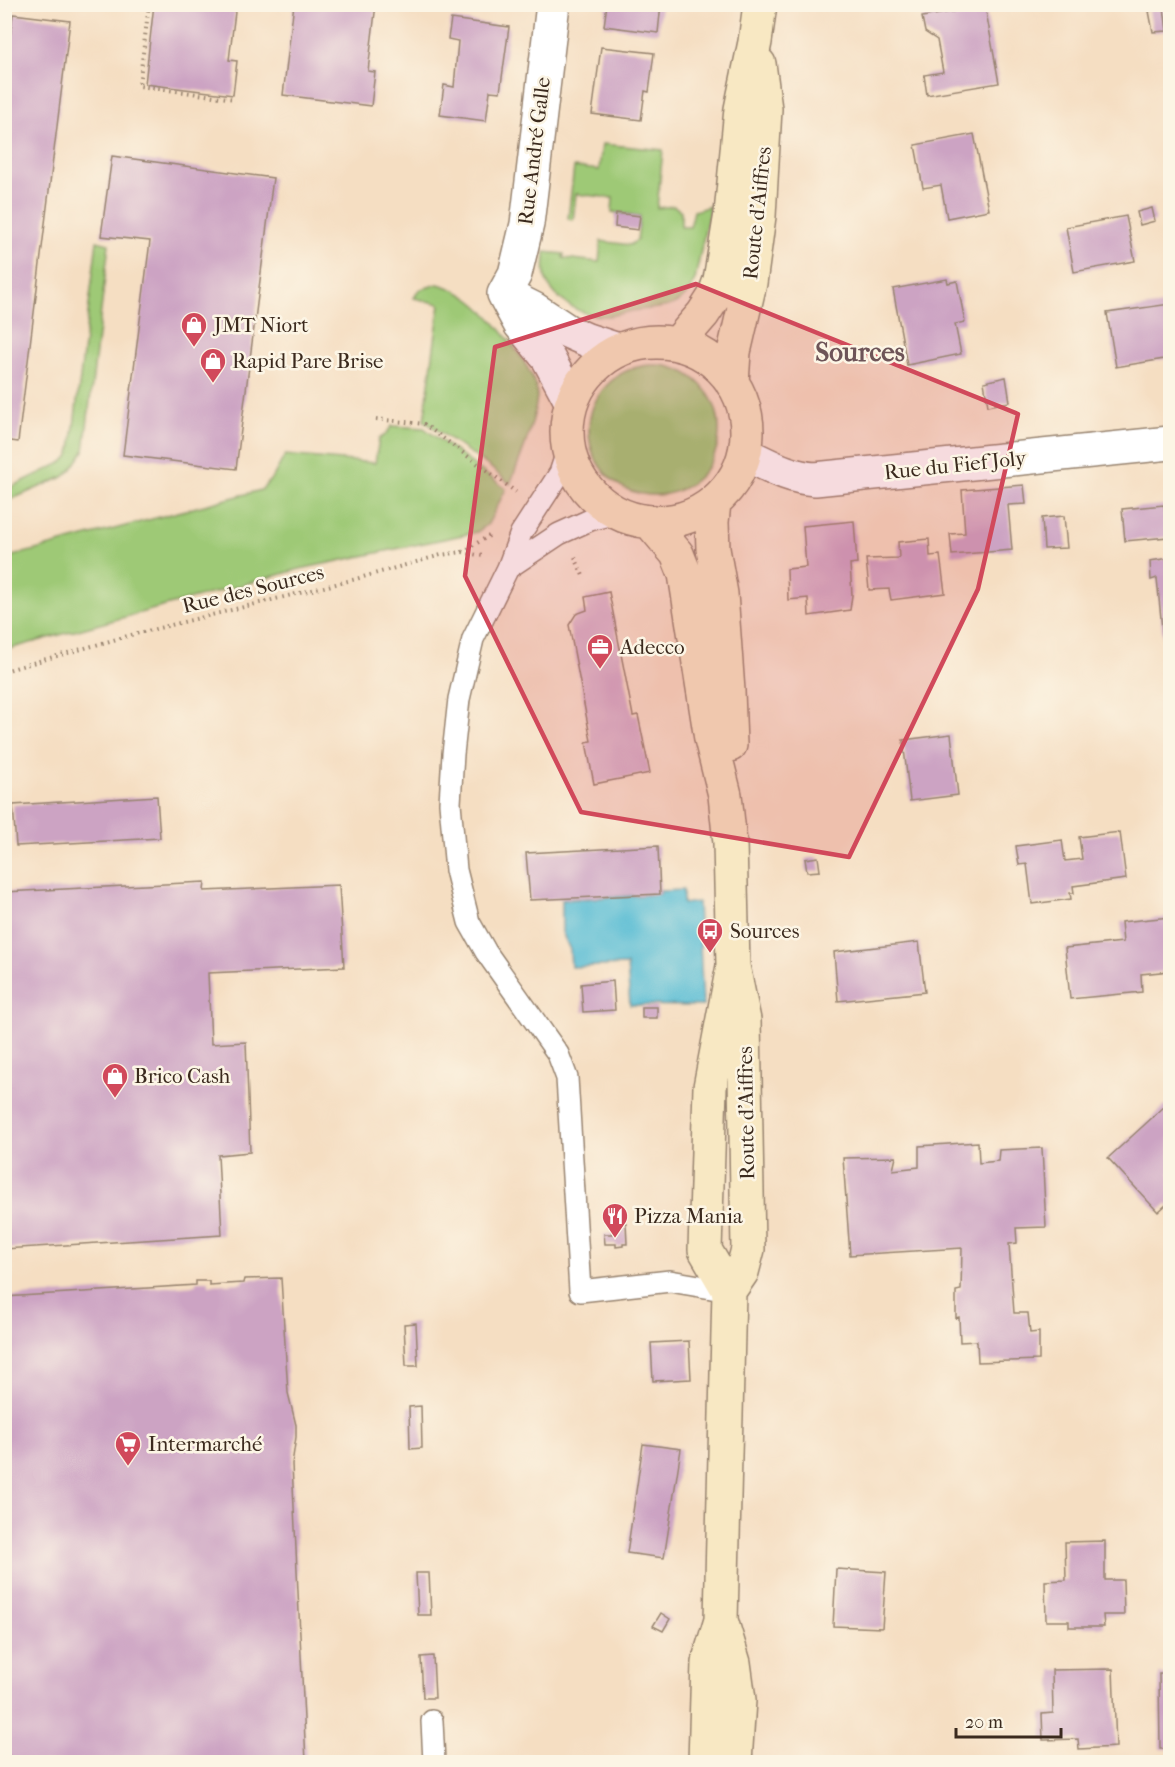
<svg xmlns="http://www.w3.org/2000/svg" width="1175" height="1767" font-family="'IM FELL French Canon',serif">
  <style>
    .green { fill: #9ec976; stroke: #6c7a4a; stroke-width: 1.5 }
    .water { fill: #56bcd4; stroke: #487379; stroke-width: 1.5 }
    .building { fill: #cca3c3 }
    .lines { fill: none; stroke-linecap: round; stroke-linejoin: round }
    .lane-casing { stroke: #988470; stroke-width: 24 }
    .street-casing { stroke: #988470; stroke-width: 36 }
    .secondary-casing { stroke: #988470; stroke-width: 36 }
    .path { stroke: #988470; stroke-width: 4; stroke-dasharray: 1.5 4.5; stroke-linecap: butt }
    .lane { stroke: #fff; stroke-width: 21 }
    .street { stroke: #fff; stroke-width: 33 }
    .secondary { stroke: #f8e8c3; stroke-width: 33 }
    .marked { fill: #d1495b; fill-opacity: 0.2; stroke: #d1495b; stroke-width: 4.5; stroke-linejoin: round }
    .labels { text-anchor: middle; stroke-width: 5; stroke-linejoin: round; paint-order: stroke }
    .street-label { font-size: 21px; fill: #3b2a1e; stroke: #fcf5e5 }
    .poi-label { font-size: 21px; fill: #3b2a1e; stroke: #fcf5e5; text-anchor: start }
    .district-label { font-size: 27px; font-weight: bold; fill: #6e5458; stroke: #fcf5e5 }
  </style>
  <rect width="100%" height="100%" fill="#fcf5e5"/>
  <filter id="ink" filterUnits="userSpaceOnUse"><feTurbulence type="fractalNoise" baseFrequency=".0167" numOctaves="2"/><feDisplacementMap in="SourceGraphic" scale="12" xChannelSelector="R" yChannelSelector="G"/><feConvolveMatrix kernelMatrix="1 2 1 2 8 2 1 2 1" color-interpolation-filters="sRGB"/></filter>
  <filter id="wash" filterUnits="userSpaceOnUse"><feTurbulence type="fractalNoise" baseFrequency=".008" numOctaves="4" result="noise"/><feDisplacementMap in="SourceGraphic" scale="24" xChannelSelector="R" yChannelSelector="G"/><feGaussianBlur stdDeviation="1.35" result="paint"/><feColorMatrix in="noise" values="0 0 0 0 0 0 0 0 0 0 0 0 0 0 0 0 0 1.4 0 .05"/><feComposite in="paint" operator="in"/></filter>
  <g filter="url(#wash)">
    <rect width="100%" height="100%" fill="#f5dec2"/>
    <path class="green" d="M602 144 663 150 657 208 674 206 681 211V227H690L694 211 710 206 695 280C681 310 667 307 639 310 628 311 617 315 607 316 584 318 555 301 546 280 543 272 545 261 545 252L564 254 563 258 599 262 601 241 630 245 637 240 640 216 612 212 613 198 576 194 573 220 568 219 574 167 599 170Z
      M97 241 109 244 84 451 71 470 63 477 5 502V490L63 462 68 457 71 450Z
      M438 284C450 287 460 292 471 300 491 315 538 371 537 396 535 423 520 459 510 484L490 467 424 421 440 304 414 298 419 290Z
      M589 430a65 65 0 1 1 130 0a65 65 0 1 1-130 0Z
      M392 426 424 428 506 489 488 524 477 532 300 569 5 650V558L261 490 273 477 285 455 375 463 379 439 385 435Z"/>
    <path class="water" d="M683 890V904L698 902 703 1006 630 1005 627 965 571 967 570 950 562 932V900L660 894V891Z"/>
    <g id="blocks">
      <path class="building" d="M154 4H236L229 60 237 61 233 95 145 84Z
        M294 4H376L368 71 375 72 371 106 283 95Z
        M607 4H661L658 33 604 26Z
        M985 6 999 83 927 95 924 75 943 72 937 40 925 32 922 17Z
        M1164 8 1167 31 1153 32 1149 11Z
        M13 14 70 21 18 442 4 440V85Z
        M451 19 509 27 500 92 490 91 486 121 440 115 444 85 454 87 458 41 448 39Z
        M601 47 654 53 649 92 645 91 641 120 592 114Z
        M974 134 989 210 947 218 941 185 923 188 915 145Z
        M112 156 273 178 236 469 123 455 150 241 101 236Z
        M1170 179V196L1168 197 1165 180Z
        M1152 208 1155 221 1140 225 1137 212Z
        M616 213 640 216 638 230 615 227Z
        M1126 216 1135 261 1074 272 1066 227Z
        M947 279 948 283 957 281 965 322 955 324 961 354 907 365 893 289Z
        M1170 304V358L1116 367 1107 313Z
        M1006 377 1010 402 988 406 984 382Z
        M1024 485 1026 504 1008 505 1012 550 952 555 950 534 965 533 962 490Z
        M1164 505 1168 537 1125 541 1122 509Z
        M1064 516 1067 548 1044 549 1042 518Z
        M854 521 857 563 850 564 852 595 850 610 809 616 808 598 788 600 787 569 806 567 803 526Z
        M929 539 930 556 940 555 945 593 891 600 889 589 869 590 866 559 899 558 898 542Z
        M1170 558V648L1164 649 1157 578 1151 580 1150 561Z
        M609 592 633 716 638 715 650 773 594 784 586 742 591 741 569 625 576 614 587 610 585 597Z
        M951 734 958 795 910 801 903 740Z
        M157 796 160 838 16 846 13 805Z
        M1120 832 1126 879 1073 886 1074 893H1070L1071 899 1032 904 1027 864 1019 865 1016 846 1062 840 1065 861 1082 859 1079 837Z
        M658 846 660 894 530 900 526 853Z
        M818 857 820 871 807 872 805 859Z
        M205 882 204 891 339 885 344 967 208 973 211 1044 246 1042 250 1152 218 1155 222 1235 4 1249V892Z
        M1170 917V971L1141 974 1142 992 1070 999 1065 948 1123 942 1121 922Z
        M919 942 925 992 838 1001 834 952Z
        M613 981 615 1010 583 1012 581 984Z
        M642 1007H657V1018H642Z
        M1165 1106 1170 1112V1208L1167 1204 1158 1212 1108 1158Z
        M978 1142 979 1163 998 1161 999 1150 1042 1148 1046 1227 1016 1228 1017 1243 1009 1244 1014 1313H1028L1030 1333 1039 1332V1360L978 1362 977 1341 960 1342 959 1317 956 1318V1291L961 1290 962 1248 850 1255 843 1158 896 1157 893 1170 919 1167V1146Z
        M612 1223H626L627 1244H623V1246L616 1247V1244H605L604 1234H612Z
        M281 1278 288 1393 296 1425V1437L292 1464 306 1762H14L4 1749V1297L196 1285V1281H209V1285L243 1283 244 1279Z
        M416 1323 418 1366H406L404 1324Z
        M689 1341 691 1379 653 1381 651 1343Z
        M421 1406 422 1448 410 1449 409 1407Z
        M643 1444 681 1449 664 1558 627 1553Z
        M1105 1541V1580H1123L1124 1615H1103L1104 1627H1069V1621H1046L1045 1581 1066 1580 1065 1542Z
        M836 1569 886 1572 882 1628 833 1626Z
        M416 1573H429L431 1615H418Z
        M661 1613 670 1619 663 1631 653 1626Z
        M433 1656 435 1698H423L421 1657Z
        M1113 1669 1116 1747 1079 1749 1078 1739 1043 1740 1042 1714 1053 1713 1052 1670Z
        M1159 1674H1170V1749H1160Z"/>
    </g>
  </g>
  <g filter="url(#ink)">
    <use href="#blocks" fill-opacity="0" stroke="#988470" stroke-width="1.5"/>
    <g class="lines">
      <g class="lane-casing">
        <path id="lane" d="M568 449 560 473 521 533 508 568 473 639 459 699 453 754 450 803 456 870 469 922 486 952 558 1054 567 1078 580 1291 670 1281 729 1291
          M508 568 559 534 590 520 617 513
          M432 1721 434 1762"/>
      </g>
      <g class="street-casing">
        <path id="street" d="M504 294 515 274 527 224 553 4
          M504 294 534 309 569 332 587 340 618 350
          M505 296 520 324 548 358 571 401
          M745 454C769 465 788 477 815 479L1170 443"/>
      </g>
      <g class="secondary-casing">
        <path id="secondary" d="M567 432a90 90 0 1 1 180 0a90 90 0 1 1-180 0Z
          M677 344 703 314 714 297 720 280 731 214 741 109 755 42 760 4
          M732 383 734 352 750 283 759 216 765 109 759 64
          M714 502 712 522 713 549 721 594 728 691 730 745
          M650 522 677 554 685 574 711 739 725 795 730 843 733 966 744 1020 748 1249 742 1272 729 1291
          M721 1620 734 1663 739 1700 735 1762
          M705 1762 708 1663 721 1620 729 1291 705 1250 710 1087 733 966"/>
      </g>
      <path class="path" d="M149 4 139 86 235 99
        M376 419 424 424 516 492
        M462 552 489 536
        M575 557 584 578
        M4 671 131 635 356 579 441 555 462 552 483 556"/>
      <use href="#lane" class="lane"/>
      <use href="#street" class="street"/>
      <use href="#secondary" class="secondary"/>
    </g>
  </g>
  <path class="marked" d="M696 284 1018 414 978 589 849 857 581 812 465 576 495 347Z"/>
  <defs>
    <g id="shop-pin" transform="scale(1.35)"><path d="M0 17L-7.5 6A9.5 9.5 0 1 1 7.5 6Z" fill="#d1495b" stroke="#fcf5e5"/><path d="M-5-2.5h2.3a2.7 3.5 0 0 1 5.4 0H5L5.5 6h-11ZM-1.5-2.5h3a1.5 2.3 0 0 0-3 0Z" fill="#fff"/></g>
    <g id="office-pin" transform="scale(1.35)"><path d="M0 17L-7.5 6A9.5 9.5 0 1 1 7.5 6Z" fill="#d1495b" stroke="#fcf5e5"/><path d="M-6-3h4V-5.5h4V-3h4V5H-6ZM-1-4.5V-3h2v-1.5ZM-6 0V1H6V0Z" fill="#fff"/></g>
    <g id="bus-pin" transform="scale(1.35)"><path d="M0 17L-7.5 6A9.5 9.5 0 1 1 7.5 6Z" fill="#d1495b" stroke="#fcf5e5"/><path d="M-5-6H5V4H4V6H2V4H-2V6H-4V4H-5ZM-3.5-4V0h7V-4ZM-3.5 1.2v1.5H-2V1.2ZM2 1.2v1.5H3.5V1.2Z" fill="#fff"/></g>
    <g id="restaurant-pin" transform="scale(1.35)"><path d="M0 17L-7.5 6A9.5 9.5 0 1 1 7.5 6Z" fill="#d1495b" stroke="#fcf5e5"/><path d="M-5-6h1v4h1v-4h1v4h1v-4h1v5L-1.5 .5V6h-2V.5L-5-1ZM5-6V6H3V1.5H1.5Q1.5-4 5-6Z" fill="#fff"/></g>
    <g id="supermarket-pin" transform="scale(1.35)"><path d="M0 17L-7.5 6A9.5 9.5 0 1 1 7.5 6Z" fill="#d1495b" stroke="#fcf5e5"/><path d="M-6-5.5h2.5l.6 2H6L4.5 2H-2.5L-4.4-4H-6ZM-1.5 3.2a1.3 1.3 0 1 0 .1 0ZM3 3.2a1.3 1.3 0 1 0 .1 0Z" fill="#fff"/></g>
  </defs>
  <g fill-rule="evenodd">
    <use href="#shop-pin" x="194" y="325"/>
    <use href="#shop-pin" x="213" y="361"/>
    <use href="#office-pin" x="600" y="647"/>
    <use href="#bus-pin" x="710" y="931"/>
    <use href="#shop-pin" x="115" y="1076"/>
    <use href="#restaurant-pin" x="615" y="1216"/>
    <use href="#supermarket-pin" x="128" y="1444"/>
  </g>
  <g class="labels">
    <g class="street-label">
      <text transform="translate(534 151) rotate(-83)" y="7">Rue André Galle</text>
      <text transform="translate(757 213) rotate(-84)" y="7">Route d'Aiffres</text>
      <text transform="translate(955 465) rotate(-6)" y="7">Rue du Fief Joly</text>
      <text transform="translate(253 589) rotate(-14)" y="7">Rue des Sources</text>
      <text transform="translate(746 1113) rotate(-91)" y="7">Route d'Aiffres</text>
    </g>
    <g class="poi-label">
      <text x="214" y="332">JMT Niort</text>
      <text x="232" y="368">Rapid Pare Brise</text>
      <text x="620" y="654">Adecco</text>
      <text x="730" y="938">Sources</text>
      <text x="134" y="1083">Brico Cash</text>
      <text x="634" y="1223">Pizza Mania</text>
      <text x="148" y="1451">Intermarché</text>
    </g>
    <g class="district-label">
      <text x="860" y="361">Sources</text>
    </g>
  </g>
  <rect width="1175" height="1767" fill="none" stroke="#fcf5e5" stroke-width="24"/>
  <path d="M956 1728v9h105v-9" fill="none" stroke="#3b2a1e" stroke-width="3"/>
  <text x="965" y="1728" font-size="18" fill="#3b2a1e" stroke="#fcf5e5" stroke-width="4.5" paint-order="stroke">20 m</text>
</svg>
